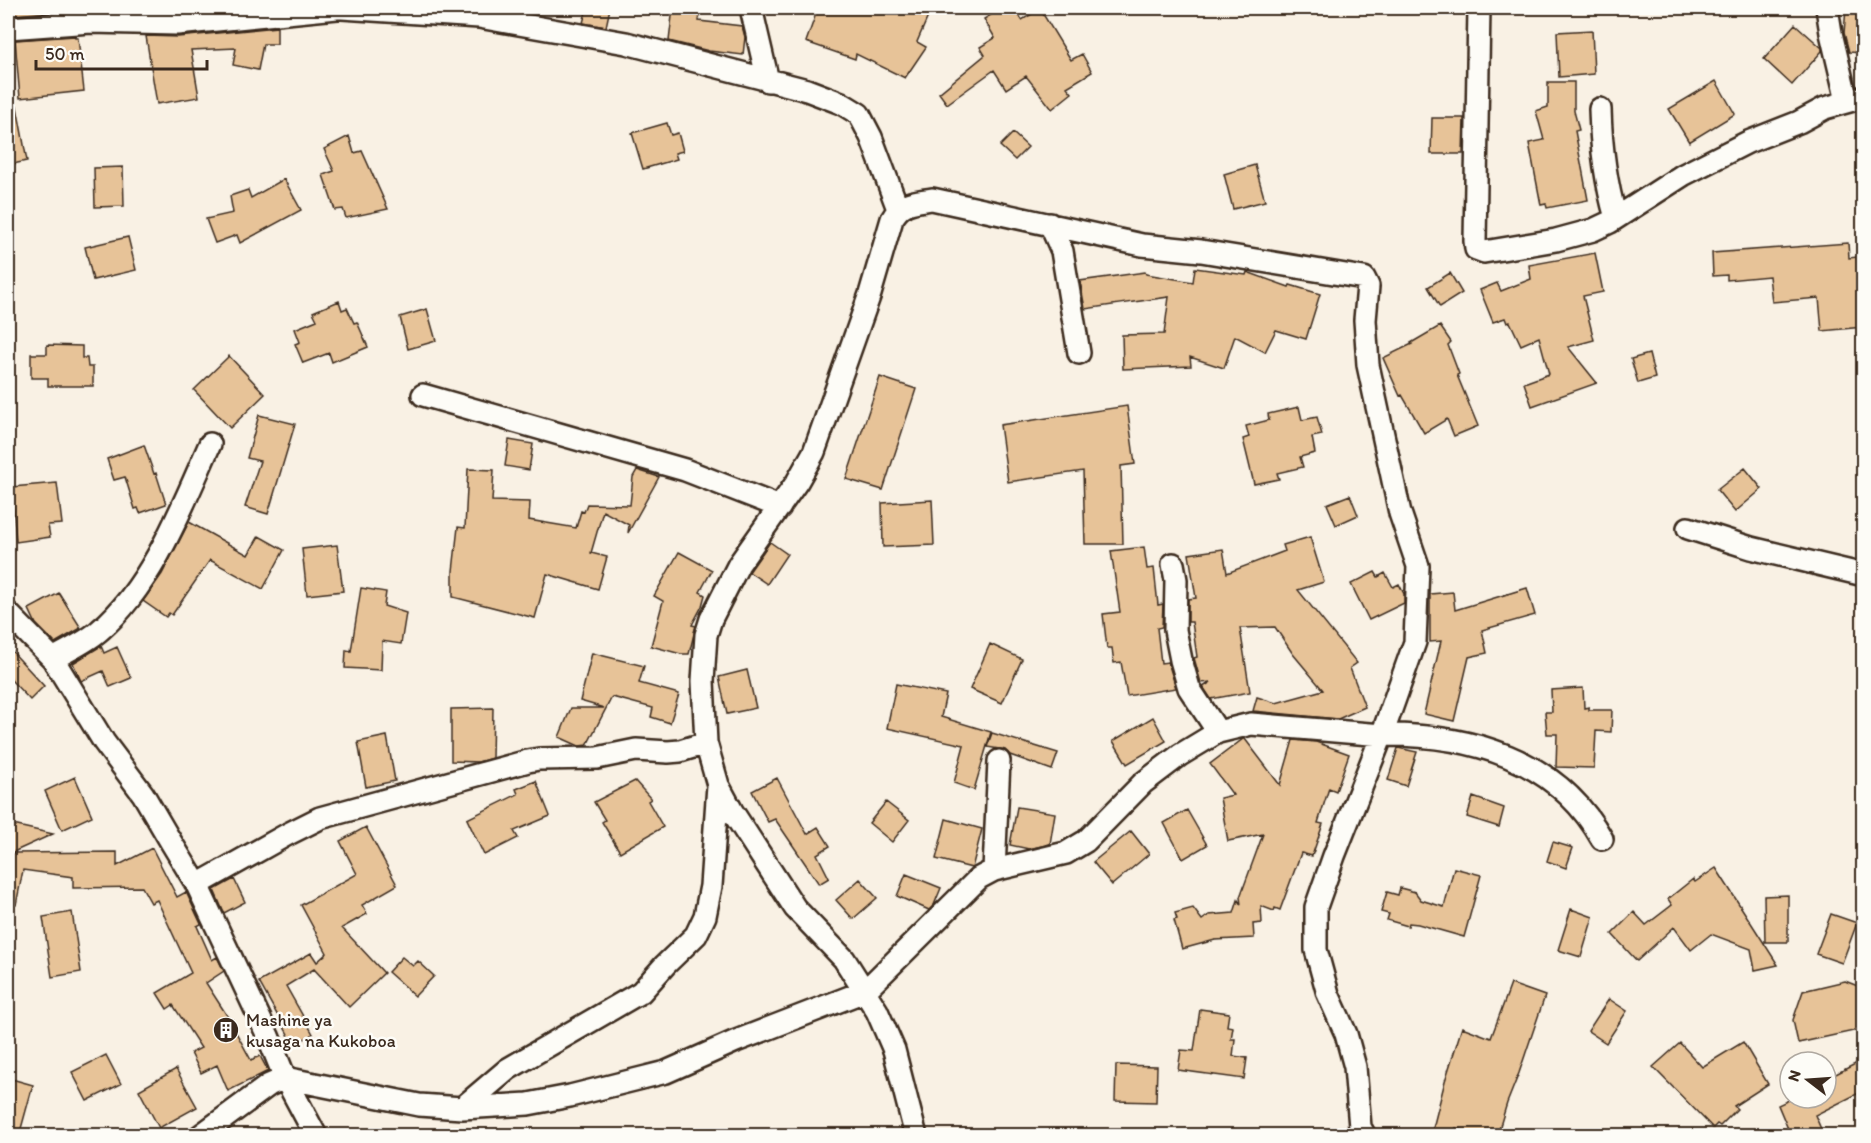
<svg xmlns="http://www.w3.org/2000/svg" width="1871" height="1143" font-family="Itim,sans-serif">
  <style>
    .building { fill: #e7c398; stroke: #3b2a1e; stroke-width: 1.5 }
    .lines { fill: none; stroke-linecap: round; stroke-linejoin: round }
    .street-casing { stroke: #3b2a1e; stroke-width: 26 }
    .street { stroke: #fdfcf7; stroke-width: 21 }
    .labels { text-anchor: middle; stroke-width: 5; stroke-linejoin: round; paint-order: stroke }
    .poi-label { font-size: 18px; fill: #3b2a1e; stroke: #fdfcf7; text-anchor: start }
  </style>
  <rect width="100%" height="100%" fill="#f9f1e4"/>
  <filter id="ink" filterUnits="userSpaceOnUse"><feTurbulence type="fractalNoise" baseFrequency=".0167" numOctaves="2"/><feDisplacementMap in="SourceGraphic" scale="12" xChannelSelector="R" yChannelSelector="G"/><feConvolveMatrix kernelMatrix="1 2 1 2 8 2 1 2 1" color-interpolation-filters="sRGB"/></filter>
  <g filter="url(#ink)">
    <path class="building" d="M13 8H74V10L13 15Z
      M141 8H177V11L142 10Z
      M587 8H610L606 27 583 23Z
      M673 8H701L699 21 742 26 745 37 743 55 709 51 669 41Z
      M818 8H924L922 10 930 12 917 42 926 47 905 78 856 54 855 59 806 42Z
      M1002 8H1015L1022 20 1040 9 1071 60 1082 54 1092 72 1067 87 1072 93 1052 109 1026 76 1006 89 994 70 947 104 939 93 985 55 980 47 995 38 984 19Z
      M1846 8H1863V53L1849 52 1844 33Z
      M1795 24 1822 48V51L1792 85 1764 59Z
      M277 27V44H263L258 70 233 65 236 48 191 50 199 97 157 104 146 36 178 37Z
      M1592 30 1594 74 1559 77 1557 32Z
      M75 36V38H78L84 91 20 98 15 40Z
      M1716 81 1735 114 1689 142 1669 109Z
      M1548 82H1574V111L1579 130 1575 131 1588 200 1547 208 1546 204 1541 205 1529 143 1544 140 1536 111 1548 107Z
      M17 107 27 161 8 165V108Z
      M1432 118H1464L1463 154H1431Z
      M667 123 671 135 678 133 683 151 675 153 677 159 643 169 632 133Z
      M1013 133 1028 147 1015 160 1000 146Z
      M349 136 354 153 362 151 388 209 346 218 343 209 335 210 323 175 334 171 324 149Z
      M1255 165 1265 201 1233 209 1224 174Z
      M123 167 124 206 95 207 94 168Z
      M284 179 301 210 240 243 237 235 215 243 206 219 233 213 230 196 248 190 251 198Z
      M128 237 136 270 93 280 85 247Z
      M1848 243 1849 258 1857 257 1860 292H1863V327L1822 331 1819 298 1772 302 1769 276 1727 280V275L1713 276 1712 253Z
      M1595 253 1603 292 1583 296 1594 340 1568 347 1597 383 1532 406 1524 383 1549 374 1539 337 1521 345 1510 322 1507 323 1505 318 1493 322 1480 290 1497 283 1501 291 1531 279 1529 265Z
      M1195 268 1246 275 1247 272 1289 287 1290 285 1320 294 1306 339 1276 330 1265 352 1235 336 1224 368 1190 357 1191 366 1123 369 1122 335 1164 334 1169 297 1085 309 1080 281 1145 272 1146 274 1193 282Z
      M1450 273 1462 293 1440 307 1428 287Z
      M339 301 342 310 347 308 354 323 357 322 368 347 332 362 329 353 303 363 295 344 300 342 295 329 317 320 313 312Z
      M427 309 436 341 408 349 400 317Z
      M1440 326 1451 342 1448 345 1459 374 1457 375 1478 426 1454 436 1447 419 1424 433 1402 395 1400 396 1383 358 1412 344 1411 343Z
      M47 345 82 346V358H87L88 367H93V386H48V378H31V354H47Z
      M1649 354 1655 378 1638 383 1631 359Z
      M229 356 265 394 230 428 194 390Z
      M880 377 916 389 883 490 846 479Z
      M1127 406 1135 464 1121 466 1123 544H1085L1083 471 1008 482 1000 425Z
      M1299 407 1302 420 1317 417 1322 435 1312 437 1315 453 1300 457 1303 467 1277 473 1279 479 1254 484 1243 439 1249 437 1246 426 1269 420 1268 414Z
      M259 415 295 424 268 514 245 507 260 461 247 458Z
      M509 440 533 444 529 470 505 466Z
      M144 445 154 474 156 473 166 504 140 513 138 508 135 509 125 477 114 480 107 459Z
      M1745 468 1762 489 1735 512 1717 490Z
      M468 469 494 470 492 501 530 502 529 520 576 528 581 511 584 512 587 504 630 505 633 477 637 470 659 477 628 533 629 525 603 511 591 553 607 557 598 589 547 574 535 618 453 597V571L458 527 465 528Z
      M57 483 62 524 48 525 50 537 16 542 12 487Z
      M1350 495 1358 515 1336 525 1327 504Z
      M932 500 934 545 883 547 882 503Z
      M189 522 248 555 259 536 284 550 263 589 210 560 172 615 169 613 166 617 143 601 162 574Z
      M1310 537 1324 582 1298 590 1357 663 1350 668 1365 707 1338 719 1253 711 1257 697 1276 703 1323 690 1293 654 1275 627 1240 628 1250 692 1211 699 1203 687 1211 682 1201 683 1194 658 1197 657 1192 622H1188V599L1196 598 1189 554 1223 549 1227 573 1285 551 1283 545Z
      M770 542 787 554 767 584 749 572Z
      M337 545 343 591 307 595 302 549Z
      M1144 547 1147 569 1154 568 1158 605 1163 604 1162 627 1157 628 1161 663 1168 662 1176 688 1127 696 1121 662 1114 663 1112 648H1107L1103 614 1120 612 1111 551Z
      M679 552 712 570 700 592 705 595 702 606 692 625 696 626 689 654H681L651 646 663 601 654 596Z
      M1375 572 1378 577 1385 573 1393 587 1399 584 1404 594V603L1369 620 1351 584Z
      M361 588 386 592 384 606 406 613 401 644 382 641 381 670 345 668 346 650 351 651Z
      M1527 588 1535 615 1482 630 1487 653 1469 657 1454 721 1424 714 1441 641 1430 642V594L1453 592 1455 610Z
      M59 593 81 628 55 643 36 624 29 609Z
      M990 644 1022 659 1002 703 970 689Z
      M101 646 104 653 117 647 131 678 110 687 103 671 81 681 73 663Z
      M8 647 44 686 30 700 11 680 8 663Z
      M592 653 644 666 639 683 679 694 670 723 651 717 653 708 612 697 587 745 579 746 559 737 571 708H604L580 701Z
      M747 670 756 708 727 714 719 677Z
      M896 684 946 694 941 717 991 732 974 790 954 783 964 745 887 728Z
      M1583 688 1584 708 1589 707V710H1612L1611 732 1596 731 1594 768 1556 767 1557 734H1547L1545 712H1552L1551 690Z
      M493 708 492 758 478 762 451 761V709Z
      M1153 717 1166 741 1127 764 1113 741Z
      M992 733 1058 753 1052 770 1010 755 1005 750 987 747Z
      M387 736 395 781 366 787 358 742Z
      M1243 739H1245L1280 785 1293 740 1316 742 1349 754 1336 791 1329 788 1318 823 1323 824 1312 856 1301 853 1280 910 1275 908 1274 911 1261 906 1262 923 1253 924 1254 938 1215 940 1182 949 1174 920 1177 919 1175 913 1193 908 1202 920 1209 915 1234 913 1238 900 1241 905 1240 897 1263 834 1228 841 1220 798 1233 795 1210 764Z
      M1398 748 1417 752 1406 786 1388 780Z
      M75 777 92 816 62 830 45 791Z
      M777 778 807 834 818 827 830 846 817 854 829 878 819 884 775 819 768 822 752 791Z
      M536 781 550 816 514 831 518 838 484 855 467 819 518 794 516 789Z
      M635 781 651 799 648 801 663 827 620 852 602 822 605 820 594 802Z
      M1473 797 1504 808 1499 827 1467 817Z
      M886 802 909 820 892 842 869 823Z
      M1017 807 1055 813 1050 844 1029 849 1010 845Z
      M1187 810 1207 845 1183 859 1164 823Z
      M946 819 982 829 972 868 936 859Z
      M13 825 53 834 11 853 117 852V866L152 848 177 897 186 892 201 924 197 926 212 960 217 957 224 971 206 983 226 1014 251 1060 260 1056 268 1071 228 1091 217 1065 201 1073 191 1053 201 1048 173 1005 167 1009 157 993 191 973 157 900 151 903 142 887 73 888V877L23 870 16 905 8 904V851Z
      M366 827 397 885 362 905 367 914 342 928 384 973 349 1007 314 969 286 986 313 1034 294 1045 259 982 311 953 317 962 327 953 301 905 357 874 340 841Z
      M1131 831 1149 854 1112 885 1093 862Z
      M1553 842 1573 848 1566 868 1547 861Z
      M1454 868 1481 875 1464 937 1418 924 1409 923 1408 926 1387 920 1389 914 1381 912 1387 892 1398 895 1400 888 1415 892 1421 900 1444 907Z
      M1716 868 1778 965 1755 970 1751 949 1711 934 1691 950 1674 927 1637 961 1612 934 1634 912 1646 925 1672 905 1668 899 1693 879 1695 882Z
      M906 874 941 888 934 905 929 910 897 896Z
      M234 879 245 902 224 913 214 890Z
      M860 879 877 898 853 919 836 900Z
      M1788 895V942H1765L1764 896Z
      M1571 909 1593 917 1581 957 1558 950Z
      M72 912 81 972 52 977 43 917Z
      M1831 914 1857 923 1842 963 1816 954Z
      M402 957 413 966 418 961 434 976 415 996 388 972Z
      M1845 981 1863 988V1029L1798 1043 1793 1020 1803 991Z
      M1511 984 1545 996 1519 1073 1507 1103 1497 1136H1481L1456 1128 1454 1136H1431L1445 1081 1462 1027 1491 1038Z
      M1609 999 1627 1011 1606 1043 1588 1031Z
      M1200 1009 1229 1013 1227 1026 1233 1027 1231 1039H1235L1233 1056 1247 1058 1244 1079 1178 1070 1181 1050 1194 1051Z
      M1743 1042 1768 1084 1734 1106 1737 1109 1720 1126 1717 1124 1713 1128 1653 1067 1680 1043 1702 1067Z
      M106 1055 121 1084 87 1101 72 1072Z
      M1863 1060V1091L1815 1115 1824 1136H1791L1778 1105 1793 1098H1826V1079Z
      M1116 1065 1157 1066 1156 1102 1115 1101Z
      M176 1069 197 1107 159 1128 139 1090Z
      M8 1078 33 1085 19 1136H8Z"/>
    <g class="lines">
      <g class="street-casing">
        <path id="street" d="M342 8 479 17 626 43 807 90 841 103 859 114 871 137 898 209
          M751 8 768 81
          M1479 8 1475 241 1476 249 1484 252 1556 240 1593 230 1610 222 1683 175 1748 142 1799 122 1825 108 1864 97
          M1827 8 1831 33 1847 101
          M8 28 91 22 177 24 337 8
          M1600 109C1601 148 1605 180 1616 218
          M1050 224 1062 251 1079 353
          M423 395 685 470 780 507
          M1688 528 1751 548 1864 575
          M1173 564 1176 580 1175 630 1181 660 1189 688 1218 732
          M8 613 53 659 104 742 143 794 171 842 197 885 268 1036 285 1078 316 1136
          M53 659C68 650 87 642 100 630 152 586 183 505 210 444
          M994 870 999 761
          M197 885 288 834 320 818 528 761 539 759 597 758 636 750 668 752 680 751 706 743
          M462 1108 508 1069 641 992 665 965 696 935 705 916 711 886 718 785
          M200 1136 269 1085 285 1078 419 1105 462 1108 528 1104 570 1096 666 1072 736 1041 865 991 979 878 994 870 1066 853 1086 841 1143 783 1180 755 1218 732 1251 724 1382 735 1415 642 1418 566 1400 513 1368 365 1365 320 1368 286 1364 278 1201 251 1142 245 932 199C913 202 902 201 892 219L870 294 814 452 797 482 739 564 711 619 706 635 703 681 706 743 718 785 732 811 795 908 844 959 877 1011 894 1050 916 1136
          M1365 1136 1360 1127 1355 1067 1346 1034 1328 994 1316 950V907L1334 856 1382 735C1469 734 1557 758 1602 839"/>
      </g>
      <use href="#street" class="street"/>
    </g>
  </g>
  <defs>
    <g id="building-disc" transform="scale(1.35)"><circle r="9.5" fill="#3b2a1e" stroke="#fdfcf7"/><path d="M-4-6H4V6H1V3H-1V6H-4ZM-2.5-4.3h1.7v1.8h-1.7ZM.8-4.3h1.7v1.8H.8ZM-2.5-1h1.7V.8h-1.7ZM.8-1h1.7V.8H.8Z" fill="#fff"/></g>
  </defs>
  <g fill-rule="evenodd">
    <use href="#building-disc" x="226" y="1030"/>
  </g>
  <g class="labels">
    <g class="poi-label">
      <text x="246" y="1026">Mashine ya<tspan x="246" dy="21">kusaga na Kukoboa</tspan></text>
    </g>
  </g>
  <rect width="1871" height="1143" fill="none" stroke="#fdfcf7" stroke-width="30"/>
  <rect x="15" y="15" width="1841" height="1113" fill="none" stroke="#3b2a1e" stroke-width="2" filter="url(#ink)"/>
  <g transform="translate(1808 1080) rotate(287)"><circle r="28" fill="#fdfcf7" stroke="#afa8a0" stroke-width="1.5"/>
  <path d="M0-4.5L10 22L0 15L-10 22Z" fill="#3b2a1e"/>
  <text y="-9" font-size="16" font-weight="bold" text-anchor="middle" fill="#3b2a1e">N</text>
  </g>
  <path d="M36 60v9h171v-9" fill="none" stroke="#3b2a1e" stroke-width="3"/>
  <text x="45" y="60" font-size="18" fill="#3b2a1e" stroke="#fdfcf7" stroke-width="4.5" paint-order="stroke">50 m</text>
</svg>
